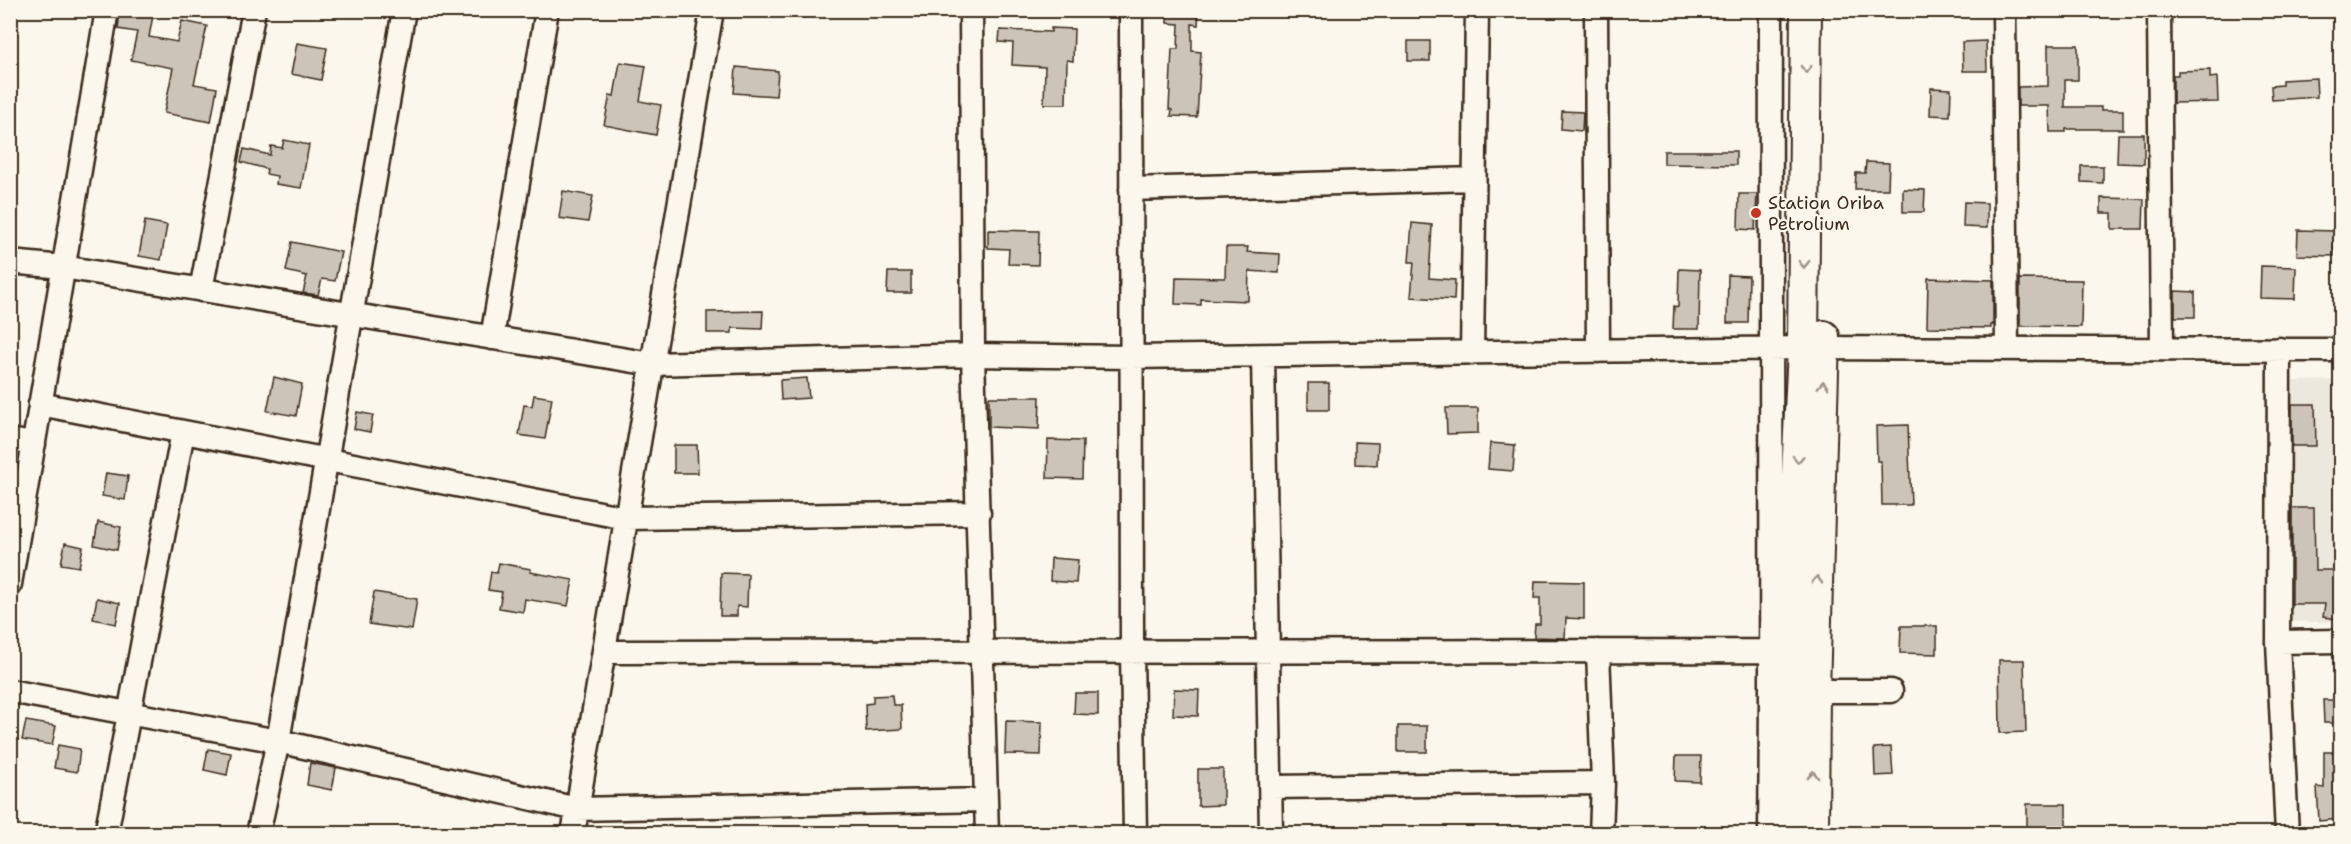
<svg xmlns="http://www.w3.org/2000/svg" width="2351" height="844" font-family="'Shantell Sans',sans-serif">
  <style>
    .built { fill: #ede8dd }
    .building { fill: #ccc4b9; stroke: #3b2a1e; stroke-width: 1.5 }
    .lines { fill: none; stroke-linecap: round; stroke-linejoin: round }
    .minor-casing { stroke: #3b2a1e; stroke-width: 27 }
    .major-casing { stroke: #3b2a1e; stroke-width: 34 }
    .minor { stroke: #fbf7ec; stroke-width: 22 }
    .major { stroke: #fbf7ec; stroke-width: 30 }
    .oneway { stroke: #9b9085 }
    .poi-dot { fill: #c8321e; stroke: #fbf7ec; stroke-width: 2 }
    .labels { text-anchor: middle; stroke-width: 4.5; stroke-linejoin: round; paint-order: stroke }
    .poi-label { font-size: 18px; fill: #3b2a1e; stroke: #fbf7ec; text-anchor: start }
  </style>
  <rect width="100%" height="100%" fill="#fbf7ec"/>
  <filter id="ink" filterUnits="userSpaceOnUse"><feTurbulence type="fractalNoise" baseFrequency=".0167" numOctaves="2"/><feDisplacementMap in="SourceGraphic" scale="12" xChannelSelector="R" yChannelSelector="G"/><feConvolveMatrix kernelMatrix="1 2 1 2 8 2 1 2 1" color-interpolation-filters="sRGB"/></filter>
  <g filter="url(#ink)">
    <path class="built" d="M2340 380V622H2288L2286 381Z"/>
    <path class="building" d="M120 10H154L149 37 177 42 182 21 207 26 194 84 217 88 211 122 164 113 173 68 131 60 137 32 118 29Z
      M1167 10H1199L1198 25 1192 24V51L1201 52 1197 117 1171 116 1172 110 1169 109 1172 49H1178L1179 24 1167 23Z
      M1051 28 1074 29 1073 61 1067 60 1066 104H1044L1045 67 1012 65 1013 43 999 42 1000 30 1051 32Z
      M1408 41H1430V61H1408Z
      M1986 41 1987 71H1963L1962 42Z
      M297 43 327 48 321 80 291 74Z
      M2048 45H2078V80H2065V107H2101V110H2123V129H2066V132H2050L2049 106H2018V87L2048 86Z
      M620 62 646 66 640 101 661 105 656 135 604 125 610 95 614 96Z
      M736 67 778 71 776 96 734 93Z
      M2210 70V78L2217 77 2218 102 2173 103V75H2178V71Z
      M2316 78 2317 97 2272 100 2271 86 2282 85V80Z
      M1931 88 1951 89 1950 116 1930 115Z
      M1562 111 1583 112 1582 131 1561 129Z
      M2118 134H2144V164L2117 163Z
      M284 140 309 145 301 188 276 184 277 176 266 174 267 169 241 162 244 149 270 155 271 146 282 148Z
      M1664 151H1736V165L1664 164Z
      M1866 162 1889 163 1888 189H1855L1856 173H1865Z
      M2081 166H2103V183L2081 182Z
      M1903 189 1925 190 1924 212H1903Z
      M563 191 593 196 588 222 559 218Z
      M1739 194H1757L1755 230 1738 229Z
      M2101 198 2144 199 2143 229H2112V213H2101Z
      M1964 202 1987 203V228L1963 227Z
      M145 221 167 225 161 260 139 256Z
      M1412 223 1432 225 1429 278 1455 280 1454 300 1411 297 1414 262H1409Z
      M988 230 1039 231 1038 265 1008 264 1009 249 988 248Z
      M2298 230 2335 231 2334 256 2297 255Z
      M292 242 341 252 335 281 322 279 318 295 303 293 307 276 286 271Z
      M1226 247H1248L1247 252 1280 254 1279 273 1249 271 1248 301 1201 299V305L1175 304 1176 277 1225 278Z
      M2261 266 2296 267 2295 299 2260 298Z
      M1679 269 1700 270 1699 329H1673L1674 306 1678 307Z
      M888 272H911V293H887Z
      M1728 275 1749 276 1748 323H1727Z
      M1928 278 1993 280V325H1991V328L1927 327Z
      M2020 279 2082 280 2081 327 2020 326Z
      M2175 291 2195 292V317H2175Z
      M763 311 762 329 732 328V333H707V312Z
      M274 377 302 384 296 416 267 411Z
      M807 378 809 398 781 400 780 380Z
      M1308 383H1329V410H1308Z
      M534 395 552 398 545 439 519 435 524 405 532 406Z
      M989 397H1040L1039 429 989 427Z
      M2292 404H2315L2316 446H2292Z
      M1446 408H1478V433L1447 434Z
      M357 412 373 415 370 432 354 429Z
      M1908 425 1911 505H1882L1881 461H1877L1876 426Z
      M1048 440 1083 441 1082 479 1047 478Z
      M1355 442 1378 443 1377 465 1355 464Z
      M1490 443 1515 445 1513 471 1488 469Z
      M674 445H697L698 473H674Z
      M106 473 128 476 125 500 102 496Z
      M2292 508H2314L2315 570H2340V603L2337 619 2323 617 2325 604H2292Z
      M98 522 121 527 117 550 94 545Z
      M65 543 83 547 79 567 61 564Z
      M1051 558 1078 560 1076 583 1050 581Z
      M499 563 531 569 530 572 573 580 568 606 525 599 523 612 499 608 502 592 488 590 491 572 497 573Z
      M721 573 748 574 747 607 737 606V616H720Z
      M1535 581 1584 582V619L1566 618 1565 638 1534 637 1535 624H1540V598H1534Z
      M374 592 417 599 412 630 369 624Z
      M97 598 120 603 116 624 93 619Z
      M1901 626H1937V654L1900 653Z
      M1999 660H2024L2026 732 2000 733Z
      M1174 689 1199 690 1198 716 1173 715Z
      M1075 693H1098V715L1074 714Z
      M892 695 893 705H901L902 729 866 731 865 704 873 703V696Z
      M2323 700H2340V723H2324Z
      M26 721 56 726 52 745 22 740Z
      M1006 721 1042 722 1041 755 1005 754Z
      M1398 726H1427V752H1398Z
      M58 745 80 749 77 772 54 768Z
      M1891 747 1893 775 1875 776 1874 748Z
      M208 749 231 753 227 775 204 770Z
      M2324 752H2340V819L2319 821 2317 787 2324 788Z
      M1676 756H1701L1700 782 1675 781Z
      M310 763 336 768 332 790 307 785Z
      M1198 769H1223V805L1198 806Z
      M2027 804H2066V834H2027Z"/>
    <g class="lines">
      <g class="minor-casing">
        <path id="minor" d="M971 10 973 355 987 834
          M1131 10 1132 652 1135 834
          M1596 10 1598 351
          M2004 10 2007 349
          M2159 10 2162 349
          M1131 189 1474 179
          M10 262 63 267 652 364 973 355 1131 357 1803 348 2340 350
          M201 290 254 10
          M492 338 547 10
          M2279 349 2278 642 2287 834
          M1472 353 1477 10
          M1263 356 1271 834
          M40 404 626 518 979 513
          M10 440 34 444
          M10 584 107 10
          M2278 642 2340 641
          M1598 651 1603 783 1601 834
          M604 652 1772 651
          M10 691 278 741 577 809 986 800
          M1798 691H1891
          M1271 787 1603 783
          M106 834 183 432
          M258 834 278 741 404 10
          M573 834 712 10
          M1770 834C1773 559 1770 285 1771 10"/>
      </g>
      <g class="major-casing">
        <path id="major" d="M1785 834 1787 690 1803 348 1806 10
          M1813 834 1814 691 1824 336"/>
      </g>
      <use href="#minor" class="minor"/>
      <use href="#major" class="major"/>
    </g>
    <defs><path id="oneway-chevron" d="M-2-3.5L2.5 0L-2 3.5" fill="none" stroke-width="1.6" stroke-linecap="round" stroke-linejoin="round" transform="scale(1.5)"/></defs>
    <g class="oneway">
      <use href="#oneway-chevron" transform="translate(1806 69) rotate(91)"/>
      <use href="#oneway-chevron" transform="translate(1804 264) rotate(91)"/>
      <use href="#oneway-chevron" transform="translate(1823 385) rotate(-88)"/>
      <use href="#oneway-chevron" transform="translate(1798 459) rotate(93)"/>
      <use href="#oneway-chevron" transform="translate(1817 580) rotate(-88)"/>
      <use href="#oneway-chevron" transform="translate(1813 775) rotate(-90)"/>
    </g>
  </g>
  <circle class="poi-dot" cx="1756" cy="213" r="6"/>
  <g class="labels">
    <g class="poi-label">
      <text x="1768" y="209">Station Oriba<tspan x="1768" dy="21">Petrolium</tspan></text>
    </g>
  </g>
  <rect width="2351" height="844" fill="none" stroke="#fbf7ec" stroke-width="36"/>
  <rect x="18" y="18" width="2315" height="808" fill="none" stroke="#3b2a1e" stroke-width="2" filter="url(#ink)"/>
</svg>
